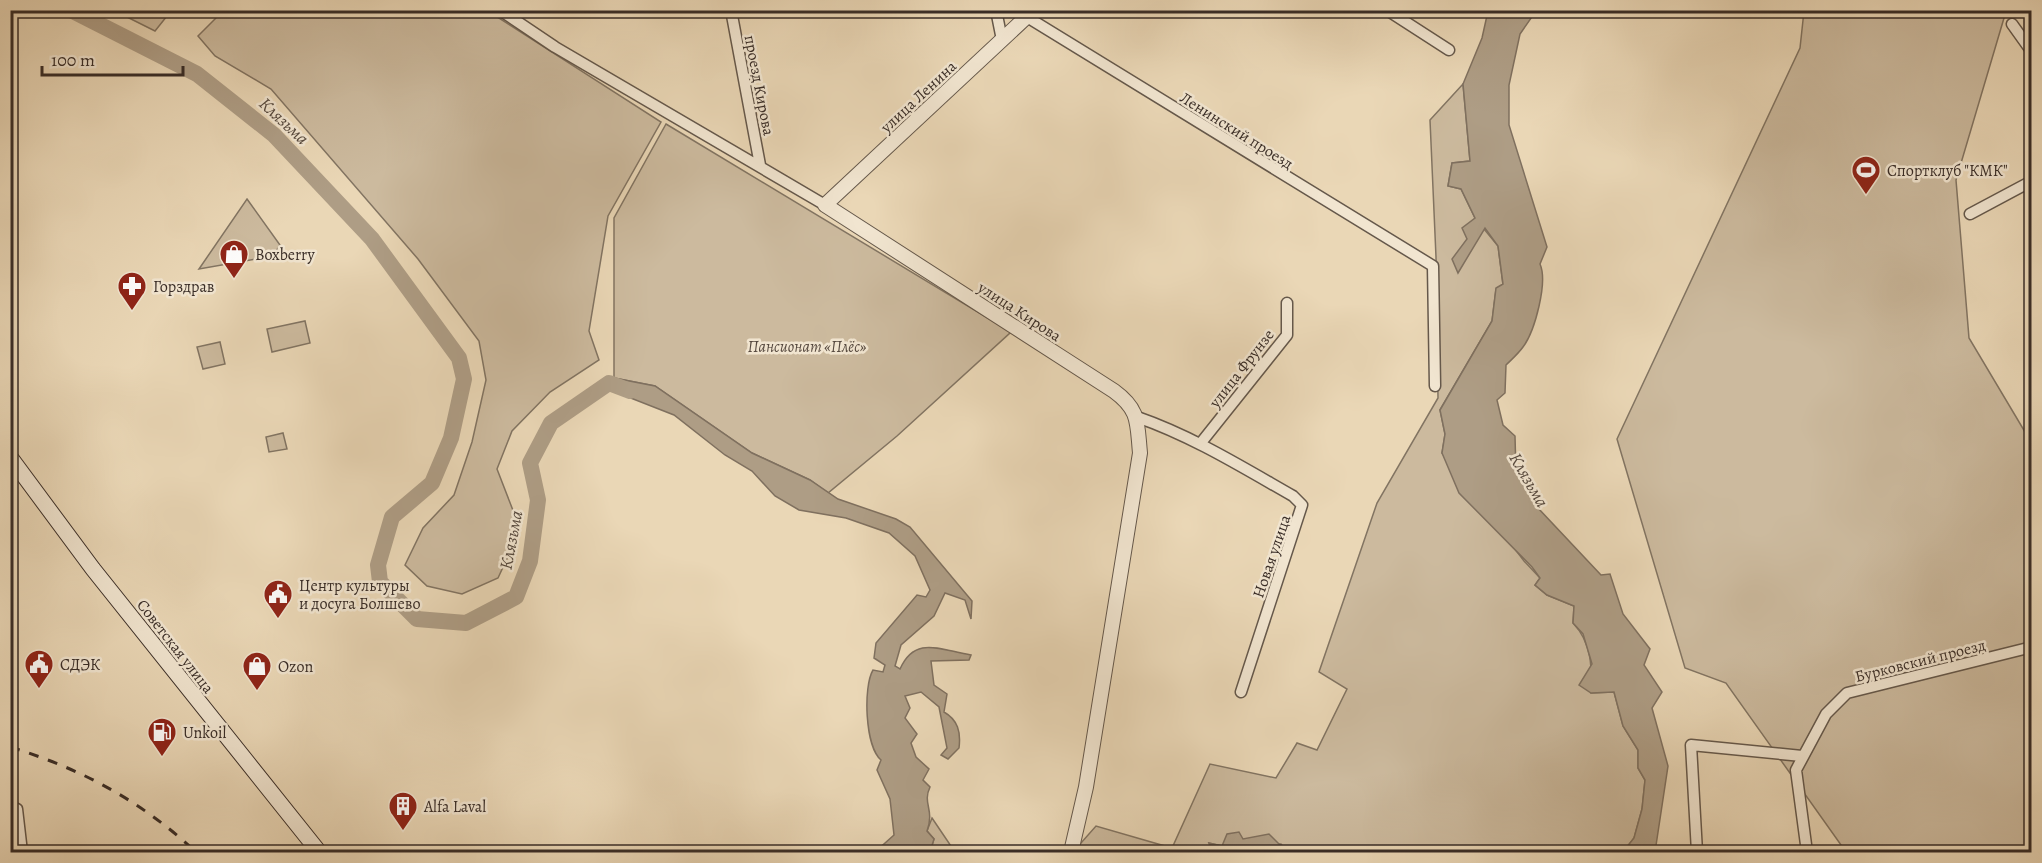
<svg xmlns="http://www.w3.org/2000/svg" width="2042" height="863" font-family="Alegreya,serif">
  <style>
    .green { fill: #ccba9e; stroke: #827462; stroke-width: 1.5 }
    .water { fill: #ae9d85; stroke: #7f705f; stroke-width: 1.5 }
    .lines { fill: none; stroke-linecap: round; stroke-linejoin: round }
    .river { stroke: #ae9d85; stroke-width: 16 }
    .minor-casing { stroke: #65584b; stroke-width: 13 }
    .tertiary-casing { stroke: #65584b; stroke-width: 16 }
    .secondary-casing { stroke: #392d27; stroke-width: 17 }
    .minor { stroke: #f1e5d0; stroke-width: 10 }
    .tertiary { stroke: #f1e5d0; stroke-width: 14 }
    .secondary { stroke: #f1e5d0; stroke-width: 15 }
    .rail { stroke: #392d27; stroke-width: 3; stroke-dasharray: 10 10; stroke-linecap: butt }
    .labels { text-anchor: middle; stroke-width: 5; stroke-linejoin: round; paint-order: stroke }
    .street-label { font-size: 16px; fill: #392d27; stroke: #f1e5d0 }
    .poi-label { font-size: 16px; fill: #392d27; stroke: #f1e5d0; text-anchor: start }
    .park-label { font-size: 16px; font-style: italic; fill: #56493f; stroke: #f1e5d0 }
    .water-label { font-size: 18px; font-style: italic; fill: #56493e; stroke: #f1e5d0 }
  </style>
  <rect width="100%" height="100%" fill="#ead7b6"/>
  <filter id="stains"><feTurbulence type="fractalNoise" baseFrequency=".00333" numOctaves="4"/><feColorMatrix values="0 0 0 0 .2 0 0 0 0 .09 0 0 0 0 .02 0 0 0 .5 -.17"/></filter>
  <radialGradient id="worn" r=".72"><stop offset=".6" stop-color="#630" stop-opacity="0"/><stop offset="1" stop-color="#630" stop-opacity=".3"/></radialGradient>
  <path class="green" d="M115 11H171L155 31Z
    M223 11H488L661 122 608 216 589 331 599 360 550 392 512 431 497 469 514 513 511 550 498 578 462 594 427 586 405 565 423 528 454 495 472 442 486 380 479 341 418 259 271 89 215 56 198 36Z
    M1804 11H2000L2004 18 1956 180 1969 338 2031 442V852H1846L1726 683 1685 668 1617 439 1800 48Z
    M1463 84 1470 161 1452 163 1448 186 1461 189 1475 218 1498 246 1503 285 1496 289 1492 321 1440 410 1445 434 1442 453 1524 561 1540 578 1535 585 1547 595 1574 606 1573 623C1592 643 1592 667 1591 693L1614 692 1623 726 1638 750V768L1645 780 1642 809 1634 838 1623 852H1287L1281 844 1222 846 1209 843 1213 852H1073L1096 826 1172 848 1210 764 1276 778 1297 743 1317 750 1347 689 1319 672 1377 503 1438 398 1436 257 1430 120Z
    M666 124 1011 332 897 436 828 493 810 480 752 453 655 386 614 378V218Z
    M247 199 280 245 273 256 199 269Z
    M305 321 310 343 272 352 267 329Z
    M220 342 225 364 203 369 197 347Z
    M283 433 287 449 269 452 266 437Z
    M932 818 955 852H930L934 839 927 831Z"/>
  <path class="water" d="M1488 11H1536L1520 34 1509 85V125L1547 247 1540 264C1548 282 1535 331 1523 347 1518 354 1512 359 1506 365L1505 393 1497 400 1503 425 1515 436 1516 473 1527 476 1530 490 1541 497 1538 508 1601 575 1610 574 1623 614 1650 649 1644 665 1662 692 1652 708 1668 766 1655 852H1623L1634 838 1642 809 1645 780 1638 768V750L1623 726 1614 692 1591 693 1579 685 1592 664 1583 634 1573 623 1574 606 1547 595 1535 585 1540 578 1532 567 1459 493 1442 453 1445 434 1440 410 1492 321 1496 288 1503 284 1498 246 1485 228 1458 273 1452 259 1467 239 1462 228 1475 218 1461 189 1448 186 1452 163 1470 161 1463 84 1482 38Z
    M614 378 655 386 752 453 810 480 838 499 896 519 910 527 972 601 971 619 965 600 945 593 934 616 901 645 895 666 900 669C915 635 940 650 971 655L969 660 931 661 934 685 947 694 944 712C958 720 961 732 959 748L948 759 941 755 947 748 939 707 921 692 905 696 910 708 905 718 917 734 911 743 916 757 929 769 923 780 930 787C922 804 935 809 927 831L934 839 930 852H875L894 835 890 799 877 770 881 760C865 746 863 687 873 670L883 672 885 665 874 658 876 643 917 595 926 597 930 590 915 556 889 533 846 518 799 510 775 496 752 471 725 455 674 415 605 388Z
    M1239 832 1243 839 1269 834 1287 852H1213L1209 843 1222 846 1227 834Z"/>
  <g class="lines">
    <path class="river" d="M71 10 197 74 274 135 372 239 459 358 464 379 451 438 432 483 392 517 378 565 380 582 417 619 466 623 516 597 530 561 538 500 530 463 551 423 609 383 630 391"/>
    <g class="minor-casing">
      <path id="minor" d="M500 10 555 47 825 205
        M731 10 760 165
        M996 10 1002 40
        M1387 10 1449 50
        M1027 17 1433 266 1435 386
        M2012 24 2032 52
        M1970 214 2032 181
        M1137 417C1192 436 1242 467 1293 496L1302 505 1241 692
        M1200 444 1287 335V303
        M10 806 17 809 22 852
        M1697 852 1691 745 1802 756
        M1807 852 1796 770 1826 714 1847 693 2032 647"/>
    </g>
    <g class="tertiary-casing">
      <path id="tertiary" d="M1034 10 825 205 1114 391C1140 410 1137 423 1140 453L1086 787 1071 852"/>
    </g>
    <g class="secondary-casing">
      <path id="secondary" d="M10 457 93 569 319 852"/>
    </g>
    <use href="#minor" class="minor"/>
    <use href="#tertiary" class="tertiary"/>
    <use href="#secondary" class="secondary"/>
    <path class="rail" d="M10 747C82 769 141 801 196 852"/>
  </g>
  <defs>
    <g id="stadium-pin" transform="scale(1.5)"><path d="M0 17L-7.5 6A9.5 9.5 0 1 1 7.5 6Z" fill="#8f2418" stroke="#f1e5d0"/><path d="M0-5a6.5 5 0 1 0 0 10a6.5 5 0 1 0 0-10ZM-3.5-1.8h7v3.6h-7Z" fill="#fff"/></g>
    <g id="shop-pin" transform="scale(1.5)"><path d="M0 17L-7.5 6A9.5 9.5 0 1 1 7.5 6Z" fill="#8f2418" stroke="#f1e5d0"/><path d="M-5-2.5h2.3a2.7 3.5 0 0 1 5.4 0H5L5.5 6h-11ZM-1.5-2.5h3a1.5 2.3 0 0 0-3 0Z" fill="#fff"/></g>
    <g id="pharmacy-pin" transform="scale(1.5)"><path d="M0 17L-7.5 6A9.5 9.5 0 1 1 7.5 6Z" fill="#8f2418" stroke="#f1e5d0"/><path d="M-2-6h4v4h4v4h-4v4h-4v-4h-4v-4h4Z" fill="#fff"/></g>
    <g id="civic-pin" transform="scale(1.5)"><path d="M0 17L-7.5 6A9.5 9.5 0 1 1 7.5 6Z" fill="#8f2418" stroke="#f1e5d0"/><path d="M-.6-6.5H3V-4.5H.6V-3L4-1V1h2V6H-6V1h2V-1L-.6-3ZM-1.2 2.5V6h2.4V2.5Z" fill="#fff"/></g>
    <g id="fuel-pin" transform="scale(1.5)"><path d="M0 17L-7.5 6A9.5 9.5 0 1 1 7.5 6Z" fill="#8f2418" stroke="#f1e5d0"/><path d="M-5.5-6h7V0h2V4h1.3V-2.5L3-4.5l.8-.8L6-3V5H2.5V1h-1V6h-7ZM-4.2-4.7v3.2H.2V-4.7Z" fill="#fff"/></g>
    <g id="building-pin" transform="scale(1.5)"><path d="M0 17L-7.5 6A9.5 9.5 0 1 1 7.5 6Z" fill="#8f2418" stroke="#f1e5d0"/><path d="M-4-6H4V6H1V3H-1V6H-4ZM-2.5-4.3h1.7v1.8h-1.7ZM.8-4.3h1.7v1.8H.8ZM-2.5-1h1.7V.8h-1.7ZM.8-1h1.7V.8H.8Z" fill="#fff"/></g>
  </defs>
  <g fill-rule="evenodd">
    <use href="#stadium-pin" x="1866" y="170"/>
    <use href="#shop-pin" x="234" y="254"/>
    <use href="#pharmacy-pin" x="132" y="286"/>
    <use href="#civic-pin" x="278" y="594"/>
    <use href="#civic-pin" x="39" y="664"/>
    <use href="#shop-pin" x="257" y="666"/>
    <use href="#fuel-pin" x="162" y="732"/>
    <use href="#building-pin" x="403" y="806"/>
  </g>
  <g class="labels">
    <g class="street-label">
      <text transform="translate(760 85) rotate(79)" y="6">проезд Кирова</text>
      <text transform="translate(918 96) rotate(-43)" y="6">улица Ленина</text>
      <text transform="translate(1237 130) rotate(32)" y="6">Ленинский проезд</text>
      <text transform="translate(1020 311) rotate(33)" y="6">улица Кирова</text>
      <text transform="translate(1241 368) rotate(-52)" y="6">улица Фрунзе</text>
      <text transform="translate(1271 556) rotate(-71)" y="6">Новая улица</text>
      <text transform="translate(176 646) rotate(52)" y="6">Советская улица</text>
      <text transform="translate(1920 660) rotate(-14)" y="6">Бурковский проезд</text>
    </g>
    <g class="poi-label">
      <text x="1887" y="176">Спортклуб "КМК"</text>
      <text x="255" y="260">Boxberry</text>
      <text x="153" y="292">Горздрав</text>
      <text x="299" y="591">Центр культуры<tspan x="299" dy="18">и досуга Болшево</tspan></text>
      <text x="60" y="670">СДЭК</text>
      <text x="278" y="672">Ozon</text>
      <text x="183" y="738">Unkoil</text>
      <text x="424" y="812">Alfa Laval</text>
    </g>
    <g class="park-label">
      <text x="807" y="352">Пансионат «Плёс»</text>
    </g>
    <g class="water-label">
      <text transform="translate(284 121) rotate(43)" y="6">Клязьма</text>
      <text transform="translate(1529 480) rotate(60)" y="6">Клязьма</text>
      <text transform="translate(511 540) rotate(-79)" y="6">Клязьма</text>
    </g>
  </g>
  <rect width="2042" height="863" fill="none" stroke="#ead7b6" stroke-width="36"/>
  <rect x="12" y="12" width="2018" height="839" fill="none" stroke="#392d27" stroke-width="3"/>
  <rect x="18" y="18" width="2006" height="827" fill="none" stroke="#392d27" stroke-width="1.5"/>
  <path d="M42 66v9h141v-9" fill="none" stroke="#392d27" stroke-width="3"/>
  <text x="51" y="66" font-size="18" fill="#392d27" stroke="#f1e5d0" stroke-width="4.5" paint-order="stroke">100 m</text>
  <rect width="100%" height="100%" filter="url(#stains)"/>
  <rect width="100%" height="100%" fill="url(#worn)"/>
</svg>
